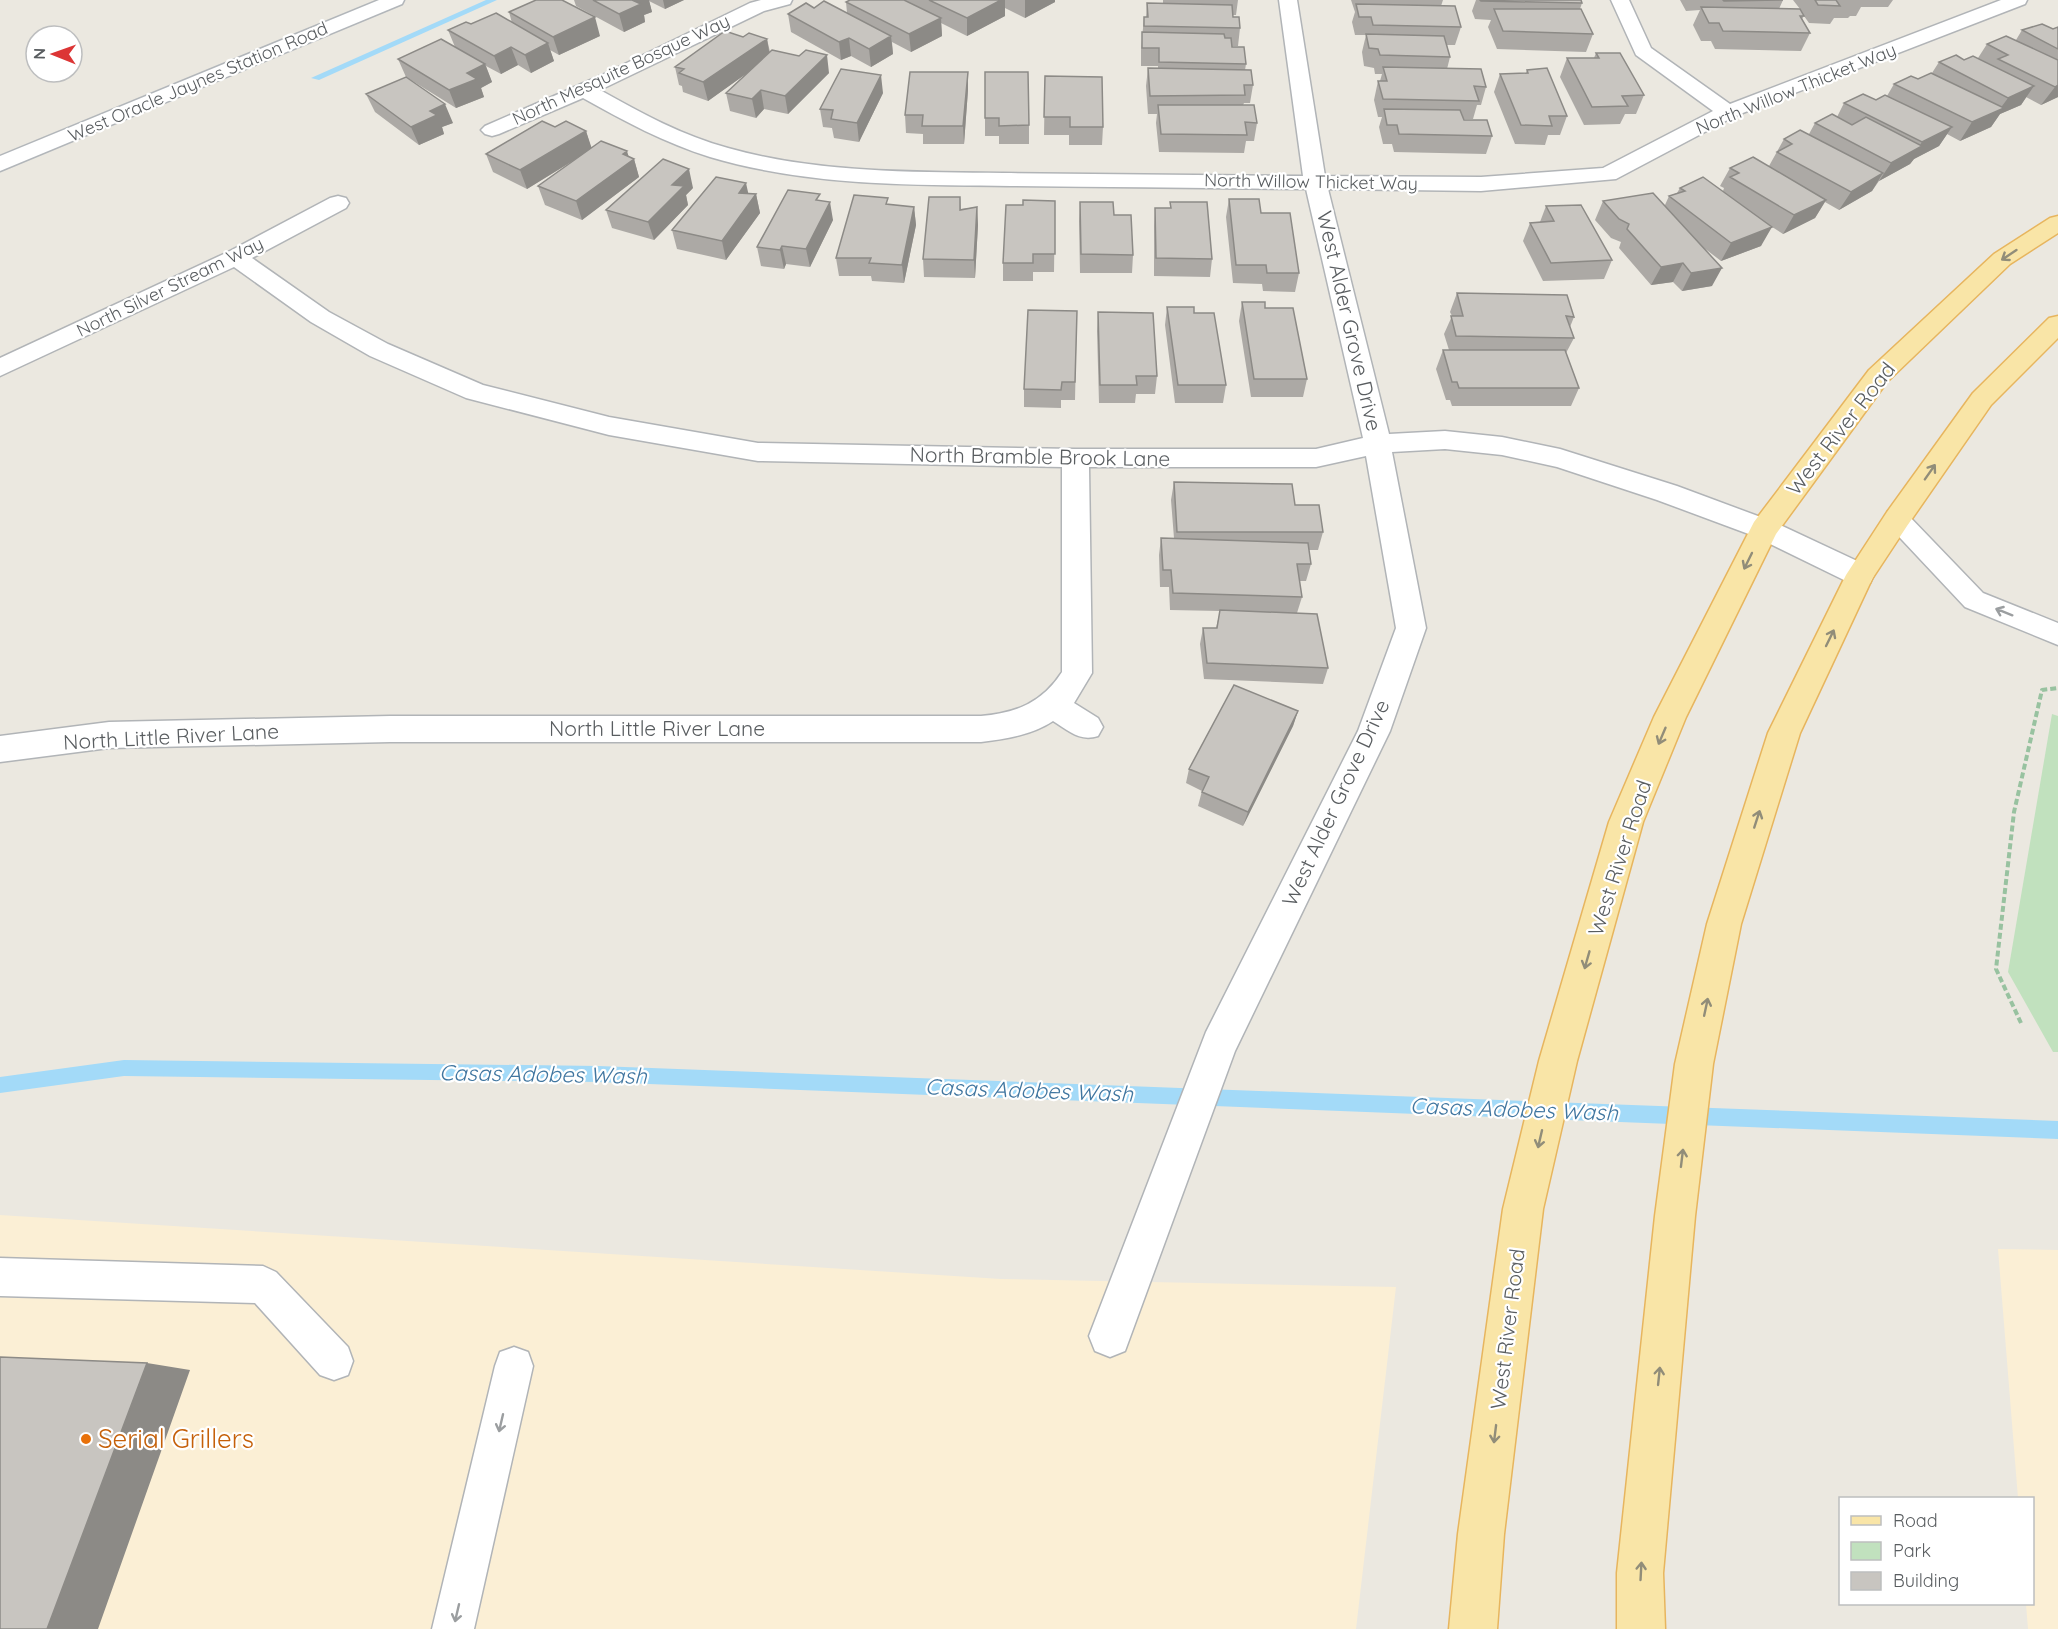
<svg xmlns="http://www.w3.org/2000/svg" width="2058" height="1629" font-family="Quicksand,sans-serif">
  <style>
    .commercial { fill: #fbefd5 }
    .green { fill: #c1e1be }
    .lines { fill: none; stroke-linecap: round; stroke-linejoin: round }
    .stream { fill: #a3daf8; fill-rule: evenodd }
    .lane-casing { stroke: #b1b4b7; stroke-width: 3 }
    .street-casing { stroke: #b1b4b7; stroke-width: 3 }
    .secondary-casing { stroke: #b2b6ba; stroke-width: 3 }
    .primary-casing { stroke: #e7b55e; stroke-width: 3 }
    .path { stroke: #98c2a0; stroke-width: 4; stroke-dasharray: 6 3; stroke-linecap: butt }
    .lane { fill: #fff; fill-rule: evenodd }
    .street { fill: #fff; fill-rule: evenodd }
    .secondary { fill: #fff; fill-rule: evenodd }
    .primary { fill: #f9e5a7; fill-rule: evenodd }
    .wall { fill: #aca9a5 }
    .shaded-wall { fill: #8c8a86 }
    .building { fill: #c8c5c0; stroke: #8c8a86; stroke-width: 1.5 }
    .oneway { stroke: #918d79 }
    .oneway2 { stroke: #9b9ea0 }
    .food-dot { fill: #e8710a; stroke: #fff; stroke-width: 2 }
    .labels { text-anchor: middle; stroke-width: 4.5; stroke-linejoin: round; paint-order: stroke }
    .far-street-label { font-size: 18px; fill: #595d60; stroke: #fff }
    .street-label { font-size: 21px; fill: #595d60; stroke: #fff }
    .water-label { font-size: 22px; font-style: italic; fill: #4076a0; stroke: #fff }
    .near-food-label { font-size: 26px; fill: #c56008; stroke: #fff; text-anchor: start }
  </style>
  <rect width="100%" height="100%" fill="#ebe8e0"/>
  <path class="commercial" d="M0 1215 1001 1279 1396 1287 1356 1629H0Z
    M1998 1249 2058 1250V1629H2028L2026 1604H2032V1498H2018Z"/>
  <path class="green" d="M2052 714 2058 716V1052H2053L2008 972Z"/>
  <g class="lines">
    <path class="stream" d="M486 0H497L319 80 311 78Z
      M124 1060 598 1066 2058 1121V1139L598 1082 124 1076 0 1093V1077Z"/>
    <g class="lane-casing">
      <path id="lane" d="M1897 510 1906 513 1983 593 2058 623V645L1965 607 1888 525 1884 519 1888 513Z
        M0 1258 263 1266 276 1272 348 1347 353 1361 348 1375 334 1380 320 1375 255 1303 0 1296Z
        M514 1347 528 1352 533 1366 474 1629H432L495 1366 500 1352Z"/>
    </g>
    <g class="street-casing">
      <path id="street" d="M761 0H792L790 4 764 11 600 90C641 113 683 136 728 148 817 173 912 172 1003 173 1103 174 1203 175 1303 176L1279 0H1297L1325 176 1481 177 1603 168 1713 111 1636 55 1611 0H1629L1651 48 1730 104 2001 0H2027L2025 4 1735 116 1616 179 1481 191 1328 189 1389 434 1445 431 1502 437 1560 449 1677 486 1774 522 1870 567 1874 575 1870 583 1860 586 1850 583 1754 536 1657 500 1557 467 1502 455 1445 449 1392 452 1426 628 1390 731 1235 1051 1125 1351 1110 1357 1095 1351 1089 1336 1206 1032 1358 731 1396 628 1366 456 1316 467H1089L1092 673 1074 703 1098 718 1103 727 1098 736C1080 742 1069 731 1053 721 1032 735 1006 739 981 742H390L109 748 0 762V736L109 722 390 716H981C1016 713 1042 703 1062 672V467L758 461 609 435 466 398 370 356 311 322 234 267 0 376V358L228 252 330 198 338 196 346 198 349 203 346 208 252 258 329 312 388 344 483 385 609 417 758 443 1075 449H1316L1363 438 1306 189C1208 188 1109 187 1011 186 911 185 807 186 710 157 665 143 624 121 583 98L499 134 492 136 485 134 481 130 485 126 602 75 750 3Z"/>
    </g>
    <g class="secondary-casing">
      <path id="secondary" d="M379 0H404L402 4 0 171V156Z"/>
    </g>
    <g class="primary-casing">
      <path id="primary" d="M2058 216V233L2010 264 1887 382 1776 534 1686 717 1643 822 1577 1061 1543 1209 1504 1534 1497 1629H1449L1458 1534 1503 1209 1539 1061 1609 822 1654 717 1754 522 1869 370 1994 254 2050 218Z
        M2058 316V338L1991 405 1907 526 1872 579 1800 733 1741 924 1713 1064 1695 1216 1663 1573 1665 1629H1617V1573L1655 1216 1675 1064 1707 924 1768 733 1846 575 1887 512 1973 393 2049 318Z"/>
    </g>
    <path class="path" d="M2021 1023 1996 969 2014 812 2042 690 2058 688"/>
    <use href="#lane" class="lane"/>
    <use href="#street" class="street"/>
    <use href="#secondary" class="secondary"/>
    <use href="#primary" class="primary"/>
  </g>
  <path class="wall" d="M574 0H684L665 9 649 1 652 12 644 15 645 22 624 32 576 6Z
    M906 0H1055V2L1025 18 1005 8V16L967 36 941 23 942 36 911 52 892 42 893 54 871 67 851 56 841 60 791 32 788 14 814 8 847 13 846 2 906 1Z
    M1163 0H1238L1236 15H1233V17L1240 28 1238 46H1232L1246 64 1245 70 1253 85 1250 103H1244L1243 105 1257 123 1254 141H1246L1244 153 1159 152 1156 123 1157 114H1148L1146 86 1148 68H1158V66H1141V50L1144 17H1146L1147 3 1163 4Z
    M1351 0H1443L1441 6 1461 27 1455 45H1447L1450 57 1447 69 1486 87 1481 105H1477L1473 119H1463L1464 120 1492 136 1486 154 1394 152 1392 144H1383L1379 127 1382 117H1378L1374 100 1378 81H1380L1382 74H1375L1374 68 1364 66 1362 52 1366 35H1355L1352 22 1355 12Z
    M1476 0H1581L1582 3 1580 9 1593 34 1586 52 1497 49 1488 27 1491 20 1475 19 1472 11Z
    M1680 0H1783L1779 9H1800L1793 0H1893L1888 7H1861L1856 16H1850L1848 18H1834L1830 24 1809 23 1804 16 1802 19 1810 33 1801 51 1715 49 1711 41H1701L1693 25 1700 10 1686 11Z
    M509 12 600 36 559 55 550 50 554 61 531 73 518 65 501 74 486 66 492 82 481 88 484 97 456 108 406 77 398 59 455 47 448 30 471 24 512 23Z
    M2058 27V97L2041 105 2026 97 2021 105 2000 114 1991 127 1960 141 1947 134 1939 146 1914 159 1910 164 1879 181 1872 191 1839 210 1825 202 1815 218 1783 234 1766 223 1761 246 1721 261 1704 248 1712 286 1682 291 1673 282 1651 285 1619 248 1621 242 1611 238 1595 220 1603 201 1665 205 1669 196 1677 193 1680 188 1723 191 1724 188 1720 186 1730 168 1769 166 1784 139 1809 134 1815 123 1837 117 1844 103 1876 100 1887 96 1894 84 1918 79 1932 73 1939 62 1978 58 1987 44 2016 40 2022 30 2053 29Z
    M743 37 767 39 770 52 829 73 788 114 764 109 756 118 730 111 726 93 748 72 708 101 683 92 682 86 679 85 675 67Z
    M1596 53 1644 95 1636 114H1625L1620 124 1584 125 1560 77 1567 58H1594Z
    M1527 70 1567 116 1560 135H1548L1545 145 1515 144 1494 92 1500 74 1526 73Z
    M985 72 1029 125V144H999V136H985Z
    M1045 76 1103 127 1102 145H1069V135H1044Z
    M968 90 964 144H923V134L906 133 905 115Z
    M883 93 859 142 834 138 832 128 823 127 820 109Z
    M366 94 453 123 442 127 444 134 419 145 375 112Z
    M555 127 586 131 591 148 629 157 634 159 639 177 582 220 545 205 538 186 581 156 527 189 493 172 486 154Z
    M693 188 686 195 688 205 654 240 612 228 606 210Z
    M749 194H756L760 213 726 260 677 249 672 230Z
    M960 197 961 209 977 207 978 225 975 278 924 277 923 259Z
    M1229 199 1261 213 1299 273 1295 292 1263 291 1262 284 1233 283 1226 217Z
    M821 201 833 220 810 267 786 264 784 269 761 266 757 247Z
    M1055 201 1054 272H1033V281H1003V263L1023 205Z
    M1080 202 1114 215 1133 255 1132 273H1080L1079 221Z
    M1170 202 1212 259 1210 277 1154 276V226L1155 208H1170Z
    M888 205 914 207 916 225 904 283 872 281 871 276H839L836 258Z
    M1546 206 1612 260 1604 279 1543 281 1523 241 1530 223 1540 222Z
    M1457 293 1574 317 1570 327 1574 338 1566 353 1579 388 1571 406H1452L1450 400H1446L1436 369 1443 350H1449L1444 334 1452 316 1450 312Z
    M1242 302 1265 308 1307 379 1303 397H1251L1239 321Z
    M1167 307 1194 313 1226 385 1223 403H1175L1165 325Z
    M1077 311 1075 400H1061V408L1024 407V389Z
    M1098 312 1157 376 1155 394H1136L1135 403H1099L1097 331Z
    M1174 482 1295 505 1323 532 1318 550H1309L1311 564 1306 581H1299L1302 597 1297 613 1328 668 1323 684 1204 679 1200 644 1203 628H1216L1220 611 1170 610 1169 587H1160L1159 555 1161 538H1174L1171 500Z
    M1298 711 1293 726 1243 826 1198 806 1202 791 1186 783 1189 769Z"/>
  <path class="shaded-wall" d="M632 0H649L652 12 644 15 645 22 624 32 619 14Z
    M663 0H684L665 9Z
    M1001 0H1005V16L967 36V18Z
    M1025 0H1055V2L1025 18Z
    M595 17 600 36 559 55 553 37Z
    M941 18 942 36 911 52 909 34Z
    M891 36 893 54 871 67 869 49Z
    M849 38 851 56 841 60 839 42Z
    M767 39 770 57 708 101 703 82Z
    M548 43 554 61 531 73 525 55Z
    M511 47 518 65 501 74 494 56Z
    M827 55 829 73 788 114 785 96Z
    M485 64 492 82 481 88 484 97 456 108 449 90 467 73Z
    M968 72V90L964 144 963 126Z
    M881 75 883 93 859 142 857 123Z
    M2058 85V97L2041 105 2055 87Z
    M2034 86 2021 105 2000 114 1991 127 1960 141 1972 122 1999 110 2008 98Z
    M761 90 764 109 756 118 752 99Z
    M445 104 453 123 442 127 444 134 419 145 411 127 430 111Z
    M1952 127 1939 146 1914 159 1910 164 1879 181 1891 163 1918 148 1922 142Z
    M586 131 592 149 527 189 520 170Z
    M627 151 630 161 634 159 639 177 582 220 576 201 623 154Z
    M689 169 693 188 686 195 688 205 654 240 648 222 672 185Z
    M1883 173 1872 191 1839 210 1851 192Z
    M746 183 750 201 739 193Z
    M756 194 760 213 726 260 722 241Z
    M1826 200 1815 218 1783 234 1794 215Z
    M830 202 833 220 810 267 806 249Z
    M914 207 916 225 904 283 902 265Z
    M977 207 978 225 975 278 974 260Z
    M1772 227 1761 246 1721 261 1731 243Z
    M782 246 786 264 784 269 780 250Z
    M1683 263 1673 282 1651 285 1661 267Z
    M1722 268 1712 286 1682 291 1691 273Z
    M1298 711 1293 726 1243 826 1248 812Z
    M147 1363 190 1370 98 1629H47Z"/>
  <path class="building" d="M536 0H562L595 17 553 37 509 12Z
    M593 0H632L641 4 619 14Z
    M850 0H904L941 18 909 34 846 2Z
    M929 0H1001L967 18Z
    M1480 0H1581L1582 3 1481 1Z
    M1723 0H1783L1724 1Z
    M1815 0H1836L1840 6 1818 5Z
    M824 1 891 36 869 49 849 38 839 42 788 14 806 3 814 8Z
    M1147 3 1232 5 1233 17H1239L1240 28 1144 26V17H1148Z
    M1356 4 1455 6 1461 27 1373 25 1371 17H1359Z
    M1701 7 1800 9 1804 16H1800L1810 33 1723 31 1719 23H1709Z
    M1494 9H1581L1593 34 1503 31Z
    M496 13 548 43 525 55 511 47 494 56 448 30 466 22 471 24Z
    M2042 24 2053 29 2058 27V49L2022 30Z
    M725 31 743 37 749 33 767 39 703 82 679 73 684 69 675 67Z
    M1142 32 1224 34 1225 38H1231L1232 47H1244L1246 64 1159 62V48H1142Z
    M1366 34 1444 36 1450 57 1380 55 1378 49 1369 48Z
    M2006 36 2058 60V85L2055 87 1998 59 2008 55 1987 44Z
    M441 39 485 64 467 73 477 79 449 90 398 59Z
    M772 50 799 56 806 50 827 55 785 96 761 90 752 99 726 93Z
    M1596 53H1620L1644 95 1622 96 1628 106 1592 107 1567 58H1599Z
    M1956 55 1964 60 1973 56 2034 86 2008 98 1939 62Z
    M1383 67 1481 69 1486 87 1474 86 1479 101 1383 99 1378 81H1387Z
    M1148 68 1251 70 1253 85H1244L1245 95 1150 96Z
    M1547 68 1567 116H1549L1552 126 1521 125 1500 74 1528 73 1527 70Z
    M841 69 881 75 857 123 831 119 833 110 820 109Z
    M910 72H968L963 126H922L923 115H905Z
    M985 72H1028L1029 125 999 126V118H985Z
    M1931 73 2004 108 1972 122 1894 84 1911 76 1918 79Z
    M1045 76 1102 77 1103 127H1070V117H1044Z
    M406 77 445 104 430 111 437 115 411 127 366 94Z
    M1863 94 1876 100 1885 95 1952 127 1922 142 1844 103Z
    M1158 105H1254L1257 123 1245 122 1247 135 1161 134Z
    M1384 109 1460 110 1464 120H1487L1492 136 1399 134 1397 125H1387Z
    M1832 114 1852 125 1866 117 1922 146 1891 163 1815 123Z
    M542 121 555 127 566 121 586 131 520 170 486 154Z
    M1800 130 1883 173 1851 192 1777 152 1792 144 1784 139Z
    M601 141 627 151 623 154 634 159 576 201 538 186Z
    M1753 157 1826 200 1794 215 1730 177 1739 173 1730 168Z
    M663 159 689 169 672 185 684 186 648 222 606 210Z
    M716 177 746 183 739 193 756 194 722 241 672 230Z
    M1703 177 1772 227 1731 243 1669 196 1685 191 1680 188Z
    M788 190 820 194 816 200 830 202 806 249 782 246 780 250 757 247Z
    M1653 193 1722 268 1691 273 1683 263 1661 267 1627 229 1629 224 1619 219 1603 201Z
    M854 195 888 198 886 204 914 207 902 265 869 263 871 258H836Z
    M929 197H960V210L977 207 974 260 923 259Z
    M1229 199H1259L1261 213H1290L1299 273H1267L1266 265H1236Z
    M1023 200 1055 201V254H1033V263H1003L1006 205H1023Z
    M1080 202H1113L1114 215H1131L1133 255 1081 254Z
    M1170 202H1207L1212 259 1156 258 1155 208H1171Z
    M1581 205 1612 260 1551 263 1530 223 1554 221 1546 206Z
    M1457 293 1567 295 1574 317 1566 316 1574 338 1456 336 1451 316H1463Z
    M1242 302H1265V308H1293L1307 379H1254Z
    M1167 307H1194V313H1214L1226 385H1178Z
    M1028 310 1077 311 1075 382H1062L1061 390 1024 389Z
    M1098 312 1153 313 1157 376H1136L1137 385H1100Z
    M1443 350H1565L1579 388H1459L1457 382H1452Z
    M1174 482 1292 484 1295 505H1319L1323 532H1177Z
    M1161 538 1308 543 1311 564H1297L1302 597 1173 593 1171 570H1163Z
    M1220 610 1317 614 1328 668 1207 663 1203 628H1217Z
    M1234 685 1298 711 1248 812 1202 792 1209 777 1189 769Z
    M0 1357 147 1363 47 1629H0Z"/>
  <defs><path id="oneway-shaft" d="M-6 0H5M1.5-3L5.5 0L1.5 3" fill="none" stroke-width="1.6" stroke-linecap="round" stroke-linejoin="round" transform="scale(1.5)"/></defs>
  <g class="oneway">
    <use href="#oneway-shaft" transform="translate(2009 255) rotate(146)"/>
    <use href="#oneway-shaft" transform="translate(1930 472) rotate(-55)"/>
    <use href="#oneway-shaft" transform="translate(1748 561) rotate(116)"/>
    <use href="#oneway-shaft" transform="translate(1830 638) rotate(-64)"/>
    <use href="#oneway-shaft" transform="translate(1662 736) rotate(113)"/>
    <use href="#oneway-shaft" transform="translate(1757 819) rotate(-72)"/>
    <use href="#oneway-shaft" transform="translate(1587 960) rotate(106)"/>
    <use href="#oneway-shaft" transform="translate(1706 1007) rotate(-78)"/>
    <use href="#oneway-shaft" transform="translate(1540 1139) rotate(103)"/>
    <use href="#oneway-shaft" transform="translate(1682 1158) rotate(-83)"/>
    <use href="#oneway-shaft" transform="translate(1659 1376) rotate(-84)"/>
    <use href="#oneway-shaft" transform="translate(1495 1434) rotate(97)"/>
    <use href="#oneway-shaft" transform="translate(1641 1571) rotate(-87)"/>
  </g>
  <g class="oneway2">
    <use href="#oneway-shaft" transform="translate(2004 612) rotate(-158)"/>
    <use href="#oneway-shaft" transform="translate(501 1423) rotate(103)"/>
    <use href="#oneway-shaft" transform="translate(457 1613) rotate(103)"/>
  </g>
  <circle class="food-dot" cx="86" cy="1439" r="6"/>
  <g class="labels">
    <g class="far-street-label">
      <text transform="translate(621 70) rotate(-25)" y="6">North Mesquite Bosque Way</text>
      <text transform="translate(198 82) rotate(-23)" y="6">West Oracle Jaynes Station Road</text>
      <text transform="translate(1796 89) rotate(-22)" y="6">North Willow Thicket Way</text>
      <text transform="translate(1311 182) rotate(1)" y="6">North Willow Thicket Way</text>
      <text transform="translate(170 287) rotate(-26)" y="6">North Silver Stream Way</text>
    </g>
    <g class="street-label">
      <text transform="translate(1349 321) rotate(77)" y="7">West Alder Grove Drive</text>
      <text transform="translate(1841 429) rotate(-52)" y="7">West River Road</text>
      <text transform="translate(1040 457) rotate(1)" y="7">North Bramble Brook Lane</text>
      <text x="657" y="736">North Little River Lane</text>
      <text transform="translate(171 737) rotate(-3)" y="7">North Little River Lane</text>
      <text transform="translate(1336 803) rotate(-65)" y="7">West Alder Grove Drive</text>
      <text transform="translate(1620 858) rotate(-72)" y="7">West River Road</text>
      <text transform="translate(1508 1329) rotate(-83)" y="7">West River Road</text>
    </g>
    <g class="water-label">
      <text transform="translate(543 1074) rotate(1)" y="8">Casas Adobes Wash</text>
      <text transform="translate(1029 1090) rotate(2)" y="8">Casas Adobes Wash</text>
      <text transform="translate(1514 1109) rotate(2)" y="8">Casas Adobes Wash</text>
    </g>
    <g class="near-food-label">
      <text x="98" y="1448">Serial Grillers</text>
    </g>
  </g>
  <rect x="1839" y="1497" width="195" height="108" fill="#ffffff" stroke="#bdbebf" stroke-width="1.5"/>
  <rect x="1851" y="1516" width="30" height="9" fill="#f9e5a7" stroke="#bdbebf" stroke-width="1.5"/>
  <text x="1893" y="1527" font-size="18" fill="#595d60">Road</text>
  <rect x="1851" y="1542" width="30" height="18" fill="#c1e1be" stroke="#bdbebf" stroke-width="1.5"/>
  <text x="1893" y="1557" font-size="18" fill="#595d60">Park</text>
  <rect x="1851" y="1572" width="30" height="18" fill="#c8c5c0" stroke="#bdbebf" stroke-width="1.5"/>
  <text x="1893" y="1587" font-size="18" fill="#595d60">Building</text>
  <g transform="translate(54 54) rotate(271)"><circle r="28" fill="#ffffff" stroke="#bdbebf" stroke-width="1.5"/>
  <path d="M0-4.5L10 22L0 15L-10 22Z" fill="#dc3535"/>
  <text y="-9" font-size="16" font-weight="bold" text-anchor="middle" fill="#595d60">N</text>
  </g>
</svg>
